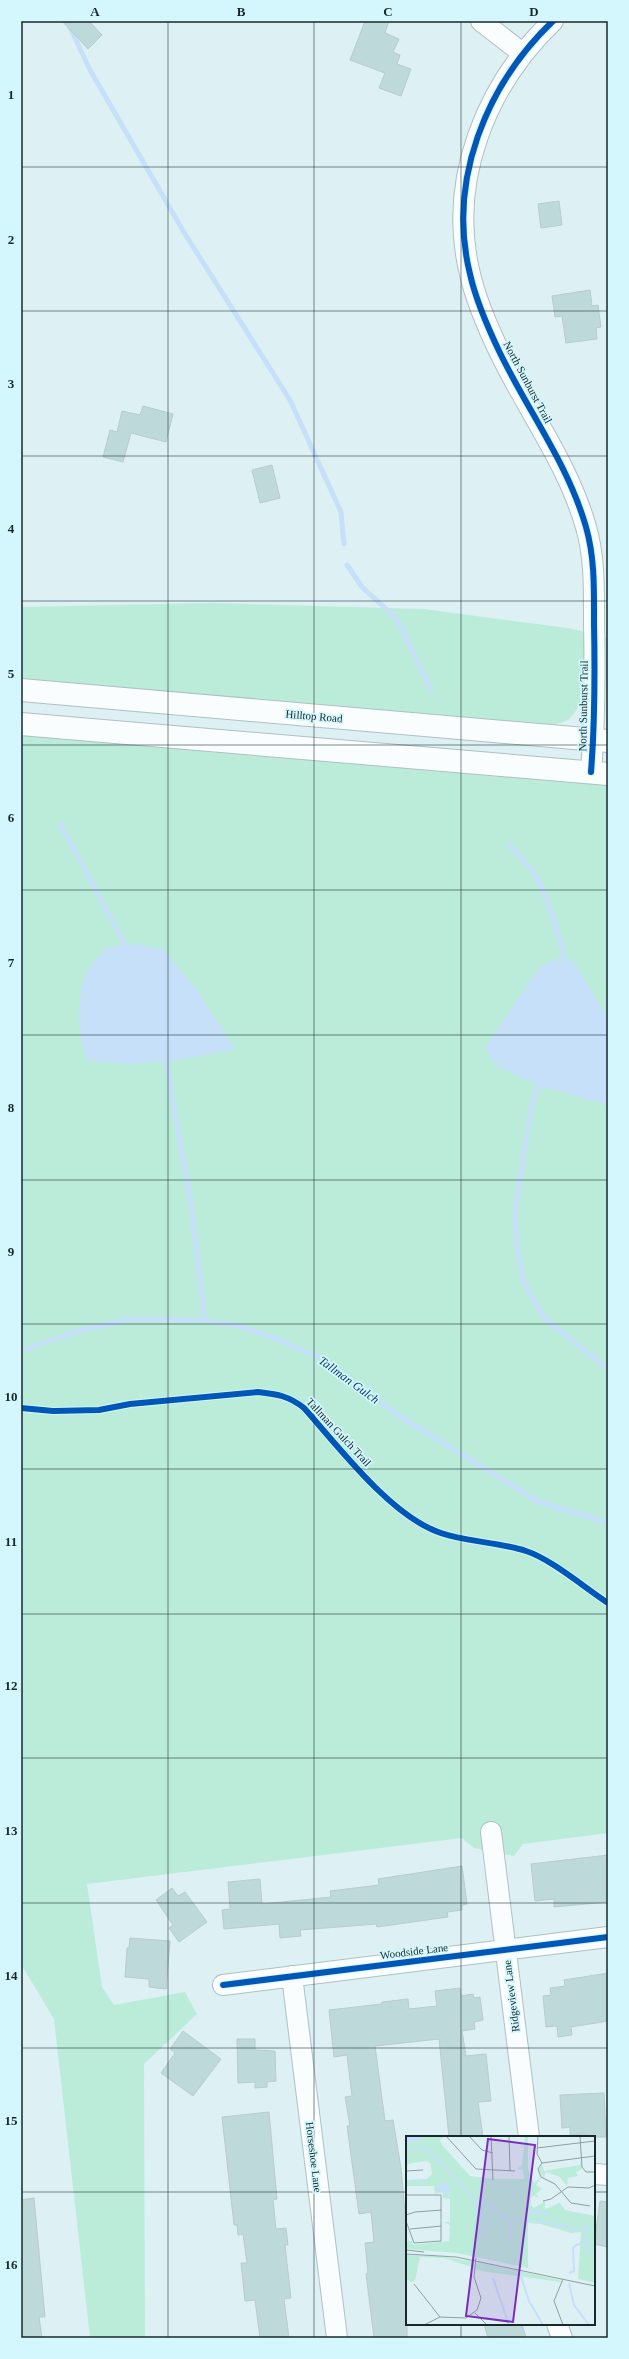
<svg xmlns="http://www.w3.org/2000/svg" width="629" height="2359" font-family="Georgia,serif">
  <style>
    .green { fill: #bbecda }
    .water { fill: #c6e0fa }
    .lines { fill: none; stroke-linecap: round; stroke-linejoin: round }
    .stream { stroke: #c6e0fa; stroke-width: 5 }
    .building { fill: #bdd9d9; stroke: #bacccb }
    .street-casing { stroke: #afc0c3; stroke-width: 22 }
    .secondary-casing { stroke: #afc0c3; stroke-width: 24 }
    .street { stroke: #fafdfd; stroke-width: 20 }
    .secondary { stroke: #fafdfd; stroke-width: 22 }
    .cycleway-casing { stroke: #d3f7fd; stroke-width: 8 }
    .cycleway { stroke: #0057b8; stroke-width: 6 }
    .grid { fill: none; stroke: #17282b; stroke-width: 1; stroke-opacity: 0.55 }
    .labels { text-anchor: middle; stroke-width: 3.5; stroke-linejoin: round; paint-order: stroke }
    .street-label { font-size: 11px; fill: #17282b; stroke: #d3f7fd }
    .water-label { font-size: 12px; font-style: italic; fill: #04366a; stroke: #d3f7fd }
    .inset-river { fill: none; stroke: #c6e0fa; stroke-width: 2 }
    .inset-road { fill: none; stroke: #8ea0a3; stroke-width: 1 }
    .view { fill: #7b2cbf; fill-opacity: 0.15; stroke: #7b2cbf; stroke-width: 2 }
    .inset-edge { fill: none; stroke: #17282b; stroke-width: 2 }
    .neatline { fill: none; stroke: #17282b; stroke-width: 1.5 }
    .grid-label { font-size: 13px; text-anchor: middle; font-weight: bold; fill: #17282b }
  </style>
  <rect width="100%" height="100%" fill="#ddf0f3"/>
  <path class="green" d="M209 603 423 609 568 628 585 632C585 660 592 696 570 718 566 722 556 724 550 726L21 679V607Z
    M605 637 608 638V700L606 689Z
    M21 735 608 785V1833L523 1844 514 1856 474 1848 462 1838 87 1884 102 1987 114 2005 185 1992 197 2014 144 2064 145 2338H90L54 2019 21 1964Z"/>
  <path class="water" d="M135 944 163 949 199 993 235 1049 180 1060 130 1064 88 1061C77 1043 78 998 84 978 87 968 99 957 105 948Z
    M557 958 574 962 608 1018V1105L538 1085 497 1066 485 1048 539 968Z"/>
  <g class="lines">
    <path class="stream" d="M67 21 90 70 185 234 290 400 341 512 344 544
      M347 565 362 587 397 619 431 690
      M60 824 128 950
      M509 844C516 853 525 861 532 870 545 889 562 943 566 967
      M165 1055 191 1205 205 1320
      M541 1080 532 1103 515 1212 517 1246 523 1281 544 1318 608 1369
      M21 1351 71 1333 129 1319 205 1320 238 1326 269 1336 319 1357 395 1413 539 1502 608 1523"/>
  </g>
  <path class="building" d="M62 21H89L102 35 88 49Z
    M365 21H389L385 33 399 39 393 52 400 55 397 64 411 69 401 96 379 88 385 73 350 60Z
    M559 201 562 225 541 228 538 204Z
    M590 290 592 306 598 305 601 327 596 328 597 339 566 343 562 316 555 317 552 296Z
    M143 406 173 414 166 442 131 433 123 462 103 457 110 430 117 432 122 411 140 415Z
    M272 465 280 498 260 503 252 470Z
    M608 1855V1902L554 1907V1899L535 1901 531 1864Z
    M462 1866 467 1904 462 1905V1910L447 1912 448 1917 377 1927 376 1924 300 1930 301 1936 280 1938 279 1924 224 1929 222 1910 230 1909 228 1882 260 1879 262 1904 331 1897 330 1891 379 1885 378 1879Z
    M172 1888 178 1896 185 1892 207 1922 179 1942 169 1928 173 1925 156 1900Z
    M130 1938 170 1941 166 1989 149 1987V1979L125 1977 127 1948H129Z
    M608 1973V2021L571 2027 572 2035 558 2037 557 2026 546 2027 543 1996 551 1995 550 1988 565 1986 564 1980Z
    M460 1988 461 1996 473 1994 474 1998 480 1997 483 2020 474 2022 475 2029 462 2031 466 2056 486 2054 491 2101 478 2102 483 2137H449L439 2039 375 2046 385 2121 393 2120 401 2168 407 2235V2338H374L366 2274 368 2273 365 2243 374 2242 371 2212 359 2214 347 2126H350L345 2097 352 2096 347 2055 334 2057 329 2010 382 2004V2002L408 1999 409 2009 437 2006 435 1991Z
    M183 2031 221 2059 193 2096 161 2073 175 2053 170 2049Z
    M237 2039H255V2050L275 2051 276 2081 267 2082V2087L255 2088V2082L238 2083Z
    M604 2093 606 2137H586V2134L570 2135V2127L562 2128 560 2095Z
    M269 2112 277 2199 273 2200 276 2229 286 2228 288 2245H285L291 2298 284 2299 289 2338H260L255 2300 245 2301 241 2263H247L243 2234 238 2235 237 2225H234L222 2117Z
    M34 2198 45 2317H39L42 2338H21V2200Z
    M600 2201 608 2202V2247L594 2244Z
    M484 2324H522L526 2338H488Z"/>
  <g class="lines">
    <g class="street-casing">
      <path id="street" d="M481 21 522 53
        M553 21C486 85 447 181 470 274 476 301 488 328 500 353 528 411 568 464 586 527 595 558 594 591 594 623 595 673 595 722 591 772
        M491 1832 529 2137
        M292 1976 337 2338
        M223 1985 608 1937
        M594 2174 608 2175
        M557 2324 562 2338"/>
    </g>
    <g class="secondary-casing">
      <path id="secondary" d="M21 690 608 741
        M21 724 608 774"/>
    </g>
    <use href="#street" class="street"/>
    <use href="#secondary" class="secondary"/>
    <g class="cycleway-casing">
      <path id="cycleway" d="M553 21C486 85 447 181 470 274 476 301 488 328 500 353 528 411 568 464 586 527 595 558 594 591 594 623 595 673 595 722 591 772
        M21 1408 53 1411 99 1410 130 1404 258 1392C277 1394 289 1396 304 1408 338 1446 385 1508 431 1529 458 1542 496 1541 526 1551 551 1559 585 1588 608 1603
        M223 1985 608 1937"/>
    </g>
    <use href="#cycleway" class="cycleway"/>
  </g>
  <path class="grid" d="M168 21V2338M314 21V2338M461 21V2137M21 167H608M21 311H608M21 456H608M21 601H608M21 745H608M21 890H608M21 1035H608M21 1180H608M21 1324H608M21 1469H608M21 1614H608M21 1758H608M21 1903H608M21 2048H608M21 2192H407M594 2192H608M461 2324V2338"/>
  <g class="labels">
    <g class="street-label">
      <text transform="translate(528 382) rotate(62)" y="4">North Sunburst Trail</text>
      <text transform="translate(583 706) rotate(-89)" y="4">North Sunburst Trail</text>
      <text transform="translate(314 716) rotate(5)" y="4">Hilltop Road</text>
      <text transform="translate(339 1432) rotate(47)" y="4">Tallman Gulch Trail</text>
      <text transform="translate(414 1951) rotate(-7)" y="4">Woodside Lane</text>
      <text transform="translate(511 1996) rotate(-97)" y="4">Ridgeview Lane</text>
      <text transform="translate(314 2157) rotate(83)" y="4">Horseshoe Lane</text>
    </g>
    <g class="water-label">
      <text transform="translate(349 1380) rotate(36)" y="4">Tallman Gulch</text>
    </g>
  </g>
  <g transform="translate(406 2136)">
    <rect width="189" height="189" fill="#ddf0f3"/>
    <path d="M0 0H38L34 4 36 9 64 40 90 43H118L117 34 111 33 116 29 119 0H122V34L128 47 135 42 130 49 136 53 130 58 134 63 128 59 125 62V69L128 72 139 65V73L154 67 159 74 189 80V147L172 143 175 96 165 97 135 88 122 87V132L51 117 0 113V105H6L7 109 43 105 44 89 37 86H44V63L37 62V56L29 58 28 50H0L1 44 21 43 26 38 24 27 19 25 2 28 0 34ZM175 23 176 33 170 36 172 40 162 42 161 50 154 41 140 36 138 42 133 34 136 28 138 35 174 29ZM0 119 32 120 68 126V132L39 122 14 121 9 145 5 146 0 143ZM71 126 154 144 155 146 81 136 69 133Z" fill="#bbecda"/>
    <path d="M0 1H13L18 3 0 8ZM33 47H43L44 60 31 54ZM125 73 142 76 144 79 124 78Z" fill="#c6e0fa"/>
    <path class="inset-river" d="M0 15 20 12 69 63 81 68 102 84 135 85 169 93 189 92M2 45 21 44M69 63 68 71 80 85 76 100M104 85 105 106M179 94V107H184M163 137 168 135 167 112 170 109 179 107 184 117 189 119M115 141 123 165 137 189M87 142 103 189M163 147 168 169 183 189"/>
    <path class="inset-road" d="M40 0 70 33 109 35M63 0 76 14 87 17M85 0 87 44M103 0 104 35M132 0 131 18 136 27M174 0 176 31 180 36H189M131 12 189 5M136 27 132 33 135 41 149 48 165 67 184 70M136 27 189 20M0 35 17 34M0 59H35M137 65 145 63 162 51 183 52 189 49M0 79 9 76 36 74M0 85 8 107M4 93 36 90M35 105V59M8 107 35 105M0 114 18 116M0 118 50 121 189 150M8 148 34 181M69 177 81 189M18 189 34 181 60 182 71 174 75 162 68 141 70 122M157 189 148 165 157 143"/>
    <path class="view" d="M82 3 129 9 107 186 60 180Z"/>
    <rect width="189" height="189" class="inset-edge"/>
  </g>
  <rect width="629" height="2359" fill="none" stroke="#d3f7fd" stroke-width="44"/>
  <rect x="22" y="22" width="585" height="2315" class="neatline"/>
  <g class="grid-label">
    <text x="95" y="16">A</text>
    <text x="241" y="16">B</text>
    <text x="388" y="16">C</text>
    <text x="534" y="16">D</text>
    <text x="11" y="99">1</text>
    <text x="11" y="244">2</text>
    <text x="11" y="388">3</text>
    <text x="11" y="533">4</text>
    <text x="11" y="678">5</text>
    <text x="11" y="822">6</text>
    <text x="11" y="967">7</text>
    <text x="11" y="1112">8</text>
    <text x="11" y="1256">9</text>
    <text x="11" y="1401">10</text>
    <text x="11" y="1546">11</text>
    <text x="11" y="1690">12</text>
    <text x="11" y="1835">13</text>
    <text x="11" y="1980">14</text>
    <text x="11" y="2125">15</text>
    <text x="11" y="2269">16</text>
  </g>
</svg>
